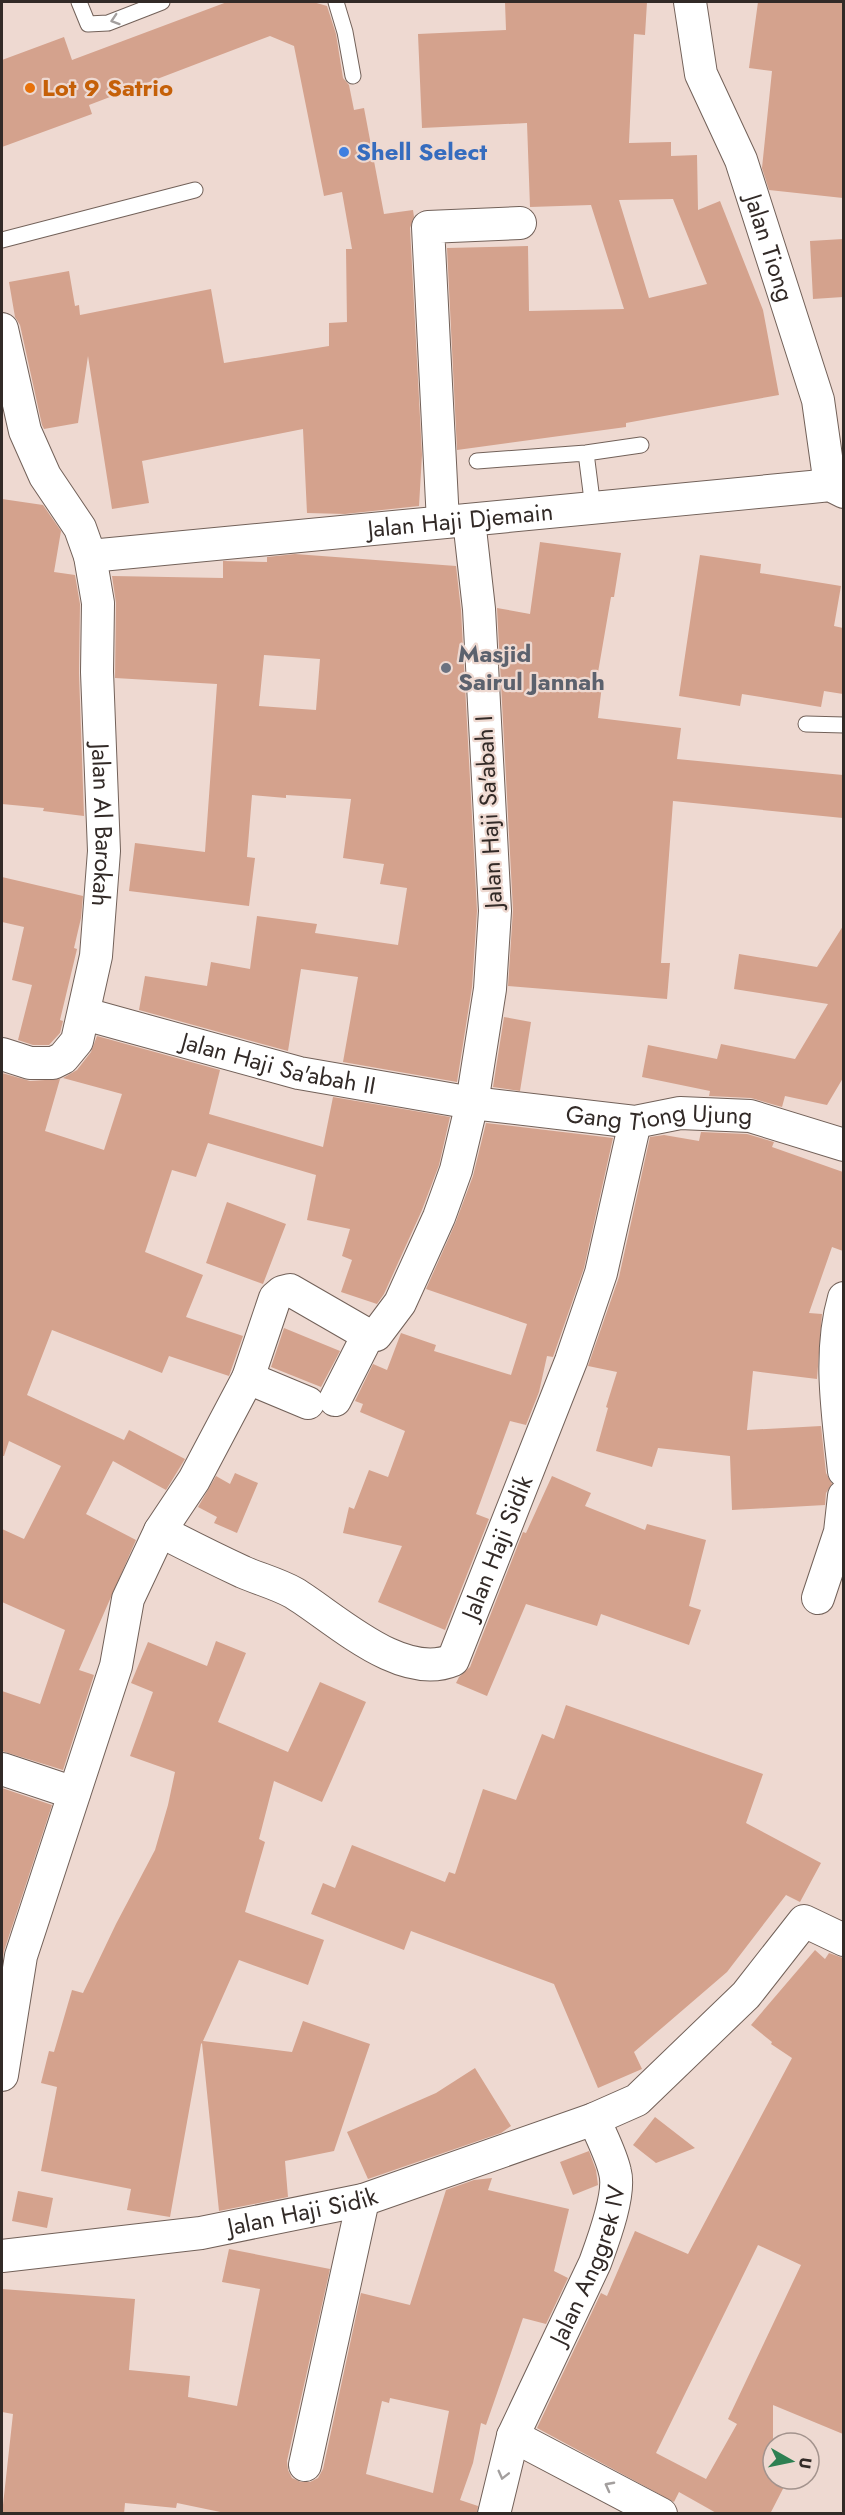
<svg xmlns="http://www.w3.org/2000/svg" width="845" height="2515" font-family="Jost,sans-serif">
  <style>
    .building { fill: #d4a28d; fill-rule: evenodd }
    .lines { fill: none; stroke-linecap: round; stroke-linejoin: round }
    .lane-casing { stroke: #726159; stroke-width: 17 }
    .street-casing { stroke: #726159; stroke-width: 34 }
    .lane { stroke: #fff; stroke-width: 15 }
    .street { stroke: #fff; stroke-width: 32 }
    .oneway { stroke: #a39f9e }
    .food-dot { fill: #e8710a; stroke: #eed9d1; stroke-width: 2 }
    .shop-dot { fill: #3f7fe0; stroke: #eed9d1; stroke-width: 2 }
    .worship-dot { fill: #6b7280; stroke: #eed9d1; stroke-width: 2 }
    .labels { text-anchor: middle; stroke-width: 4.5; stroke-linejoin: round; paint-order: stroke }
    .food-label { font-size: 24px; font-weight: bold; fill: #c56008; stroke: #eed9d1; text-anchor: start }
    .shop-label { font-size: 24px; font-weight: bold; fill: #366cbe; stroke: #eed9d1; text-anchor: start }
    .street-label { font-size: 24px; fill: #322a27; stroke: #eed9d1 }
    .worship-label { font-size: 24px; font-weight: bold; fill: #5b616d; stroke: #eed9d1; text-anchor: start }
  </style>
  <rect width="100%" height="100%" fill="#eed9d1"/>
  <path class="building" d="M227 2H313L327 6 336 34 343 78 349 85 354 110 364 108 384 214 413 210 414 217 410 228 422 455 419 506 345 514 307 513 303 429 142 461 149 503 112 509 88 356 78 423 44 429 42 425 20 325 15 317 9 282 69 271 75 306 79 305 80 315 211 289 224 363 329 346V323L347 322 346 249H352L342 192 324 196 294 46 270 36 89 105 92 114 2 147V60L64 37 72 60Z
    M505 2H647L645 35 634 34 629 143 671 142V156L697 155 698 210 720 201 763 310 779 395 626 423V427L457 450 447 248 528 246 529 311 624 309 591 205 530 207 527 123 422 128 418 34 506 30ZM673 199 707 284 649 298 619 200Z
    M758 2H843V198L769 190 762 168 772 71 749 68Z
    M843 239V297L813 299 810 241Z
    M2 499 43 505 61 531 54 572 75 575 80 604 79 673 84 816 43 811 44 808 2 804Z
    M540 542 621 553 614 597H611L596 684 602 685 598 718 681 728 677 759 843 775V818L673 801 661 963H670L667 999 508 986 513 910 497 608 530 614Z
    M295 554 456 566 461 610 477 911 472 987 457 1082 343 1062 358 977 301 969 288 1051 139 1010 145 976 207 986 211 962 250 969 257 916 317 924 315 933 398 945 407 888 380 884 384 864 343 858 351 799 286 795V798L252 795 247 857 255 858 249 906 129 891 135 843 205 852 217 684 115 678 116 603 112 576 223 578V561L267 562V557ZM264 655 320 659 316 710 259 706Z
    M700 555 761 564 760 573 841 586 834 626 843 628V694L824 691 821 707 742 694 740 706 679 696Z
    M2 877 83 896 81 918 74 948 77 949 60 1020 63 1021 60 1033 49 1045H33L18 1040 32 985 12 980 24 927 2 922Z
    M843 926V1078L827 1105 785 1096 782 1107 751 1098 709 1096 710 1091 642 1077 648 1045 717 1059 721 1044 795 1059 828 1004 734 989 739 954 817 967Z
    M504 1017 531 1022 520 1091 493 1087Z
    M97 1036 220 1070 209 1114 323 1147 333 1097 450 1117 439 1165 422 1210 384 1294 377 1304 341 1292 352 1260 342 1256 350 1229 307 1220 316 1175 208 1143 196 1177 172 1170 145 1252 203 1275 186 1317 243 1336 229 1376 169 1356 162 1373 52 1330 27 1395 124 1440 123 1442 129 1430 185 1459 166 1490 113 1461 86 1514 136 1540 79 1670 94 1675 63 1770 2 1751V1691L40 1704 65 1630 2 1602V1529L24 1539 61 1466 9 1441 4 1456H2V1073L30 1081 60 1079 45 1131 104 1150 122 1094 63 1078 77 1070 91 1052Z
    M486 1123 613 1138 584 1268 553 1357 547 1356 539 1392 526 1425 510 1421 476 1514 489 1519 445 1630 378 1602 402 1546 343 1533 349 1507 354 1509 369 1470 388 1477 405 1431 360 1412 363 1404 355 1401 373 1364 387 1370 401 1333 436 1345 434 1351 511 1375 527 1324 426 1289 455 1224 473 1176Z
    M701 1132 747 1134 774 1142 772 1147 843 1172V1251L832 1247 809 1313 822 1314 817 1379 753 1371 747 1430 821 1426 826 1473 832 1484 826 1493 825 1505 732 1510 730 1456 658 1448 652 1467 596 1451 608 1408 606 1407 617 1372 588 1366 619 1277 650 1137 664 1135 699 1141Z
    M227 1202 286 1224 263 1284 206 1263Z
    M284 1328 340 1351 321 1387 271 1367Z
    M235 1473 258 1483 237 1533 214 1523 217 1517 198 1507 216 1476 230 1484Z
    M552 1476 591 1493 585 1506 645 1530 647 1524 706 1540 689 1606 701 1610 689 1645 601 1614 597 1626 526 1604 487 1696 456 1683 459 1677 470 1667 523 1532 526 1533Z
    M216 1641 246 1653 218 1722 288 1752 320 1682 366 1702 322 1802 274 1781 259 1839 265 1842 245 1912 324 1940 308 1985 239 1960 203 2041 292 2052 303 2021 370 2044 334 2151 285 2161 288 2197 219 2211 202 2043 201 2044 170 2217 127 2210 131 2189 41 2171 57 2087 41 2083 49 2051 54 2052 72 1990 83 1993 116 1924 155 1850 168 1805 175 1772 130 1756 153 1692 131 1683 148 1642 207 1666Z
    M566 1705 763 1774 746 1823 821 1863 800 1902 786 1895 727 1972 634 2052 642 2069 598 2088 554 1984 411 1931 404 1950 311 1914 323 1883 335 1888 352 1845 445 1882 449 1872 455 1874 483 1789 516 1800 542 1734 554 1739Z
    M2 1788 52 1805 4 1951 2 1964Z
    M815 1950 825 1959 829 1953 843 1958V2434L773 2405V2479H788L770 2514H718L679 2492 674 2502 537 2428 601 2293 607 2296 635 2231 688 2254 792 2058 771 2044 772 2042 751 2025ZM758 2245 801 2265 728 2419 737 2424 706 2479 656 2453Z
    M475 2068 511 2126 501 2133 368 2179 347 2132 436 2093Z
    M655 2117 695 2148 656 2163 633 2145Z
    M589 2151 596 2170 598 2185 573 2195 560 2162Z
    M492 2178 488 2190 569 2209 554 2271 568 2278 546 2324 523 2318 486 2425 481 2423 473 2463 460 2500 478 2506 477 2514H230L177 2503 176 2508 125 2503 124 2514H2L13 2414 2 2412V2289L135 2299 129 2370 190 2376 188 2397 237 2406 260 2289 222 2282 229 2249 330 2269 287 2461 288 2470 292 2478 301 2482H310L318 2478 323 2469 361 2293 410 2305 446 2190 474 2180ZM390 2398 449 2411 433 2493 366 2474 382 2401 389 2403Z
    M18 2191 53 2198 47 2228 12 2221Z"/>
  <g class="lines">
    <g class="lane-casing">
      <path id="lane" d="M79 2 88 24 108 23 162 2
        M336 2 345 32 353 76
        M2 240 195 190
        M586 453 593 508
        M477 461 586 453 641 445
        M806 724 844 725"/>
    </g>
    <g class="street-casing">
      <g id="street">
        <path id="s1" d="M690 2 701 74 741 160 818 400 830 485"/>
        <path id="s2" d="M2 329 25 431 45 476 80 528 90 556 98 603 97 672 104 851 96 956 77 1041 63 1058 53 1063H30L2 1054"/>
        <path d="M443 522 428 227 520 223"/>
        <path id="s3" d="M90 556 811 487 830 485 844 492"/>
        <path id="s4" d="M85 1014 299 1073 472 1103 635 1122 680 1113 750 1116 844 1145"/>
        <path d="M844 1298C828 1353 838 1415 844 1471"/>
        <path d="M248 1378 308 1403"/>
        <path d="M335 1400 368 1335"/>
        <path id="s5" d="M160 1531C187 1545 215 1559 243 1572 259 1579 278 1584 294 1593 335 1618 401 1682 453 1660L571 1361 601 1273 635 1122"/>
        <path d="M818 1598 840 1532 844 1496"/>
        <path d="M2 1769 74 1793"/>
        <path d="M2 2075 21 1956 116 1666 128 1599 160 1531 194 1480 248 1378 275 1298 282 1292 290 1290 368 1335H376L400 1303 439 1217 456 1170 472 1103 490 989 495 911 479 609 469 520"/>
        <path id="s6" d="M2 2256 201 2233 363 2200 594 2119 637 2100 746 1995 804 1921 844 1940"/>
        <path d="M513 2436 661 2514"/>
        <path d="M305 2465 363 2200"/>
        <path id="s7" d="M494 2514 513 2436 595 2263C603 2241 621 2194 615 2172 611 2154 601 2136 594 2119"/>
      </g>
    </g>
    <use href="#lane" class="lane"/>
    <use href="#street" class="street"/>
  </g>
  <defs><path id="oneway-chevron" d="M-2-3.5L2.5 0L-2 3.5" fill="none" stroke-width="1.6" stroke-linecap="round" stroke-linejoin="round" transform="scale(1.5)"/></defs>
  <g class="oneway">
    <use href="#oneway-chevron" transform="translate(115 20) rotate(162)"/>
    <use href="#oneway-chevron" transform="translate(503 2475) rotate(104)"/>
    <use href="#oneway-chevron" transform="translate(609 2486) rotate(-152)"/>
  </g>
  <circle class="food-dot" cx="30" cy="88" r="6"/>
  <circle class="shop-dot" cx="344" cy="152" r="6"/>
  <circle class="worship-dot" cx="446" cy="668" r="6"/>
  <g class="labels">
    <g class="food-label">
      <text x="42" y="96">Lot 9 Satrio</text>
    </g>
    <g class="shop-label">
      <text x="356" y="160">Shell Select</text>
    </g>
    <g class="street-label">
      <text dy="8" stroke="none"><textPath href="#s1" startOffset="260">Jalan Tiong</textPath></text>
      <text dy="8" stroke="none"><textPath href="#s3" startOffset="372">Jalan Haji Djemain</textPath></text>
      <text transform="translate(489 812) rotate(-93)" y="8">Jalan Haji Sa'abah I</text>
      <text dy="8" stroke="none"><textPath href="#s2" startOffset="516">Jalan Al Barokah</textPath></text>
      <text dy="8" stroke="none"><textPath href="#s4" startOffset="200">Jalan Haji Sa'abah II</textPath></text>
      <text dy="8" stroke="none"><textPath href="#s4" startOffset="586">Gang Tiong Ujung</textPath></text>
      <text dy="8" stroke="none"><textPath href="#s5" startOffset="448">Jalan Haji Sidik</textPath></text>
      <text dy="8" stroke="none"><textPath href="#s6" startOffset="304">Jalan Haji Sidik</textPath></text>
      <text dy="8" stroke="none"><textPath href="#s7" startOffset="268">Jalan Anggrek IV</textPath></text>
    </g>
    <g class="worship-label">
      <text x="458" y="662">Masjid<tspan x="458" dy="28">Sairul Jannah</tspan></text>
    </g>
  </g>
  <rect width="845" height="2515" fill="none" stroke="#322a27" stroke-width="6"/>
  <g transform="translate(791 2461) rotate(99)"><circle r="28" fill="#eed9d1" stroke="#a3938d" stroke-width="1.5"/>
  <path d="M0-4.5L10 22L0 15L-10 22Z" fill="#2e8052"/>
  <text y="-9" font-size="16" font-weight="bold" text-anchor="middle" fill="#322a27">U</text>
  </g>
</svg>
